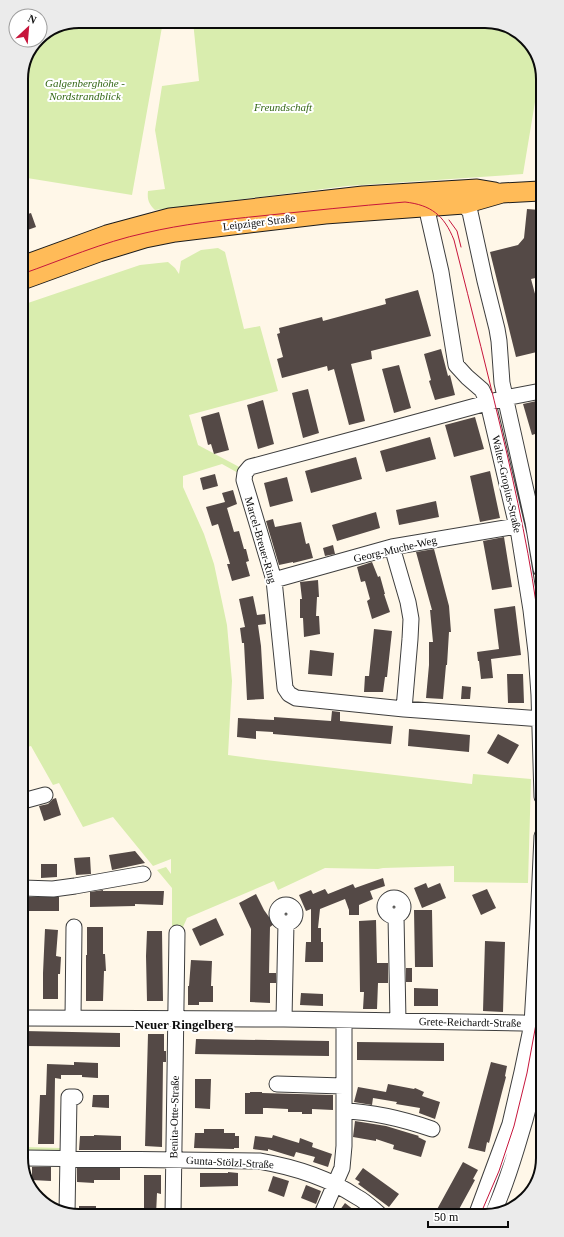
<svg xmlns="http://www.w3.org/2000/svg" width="564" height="1237" font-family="Georgia,serif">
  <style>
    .green { fill: #d9edae }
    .building { fill: #544946 }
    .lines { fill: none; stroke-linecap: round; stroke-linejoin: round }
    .minor-casing { stroke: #3e3e3e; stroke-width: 17 }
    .major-casing { stroke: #1c1c1c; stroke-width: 21 }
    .minor { stroke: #fff; stroke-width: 15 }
    .major { stroke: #ffbb58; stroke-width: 19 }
    .tram { stroke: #c7163c; stroke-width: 1 }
    .labels { text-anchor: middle; stroke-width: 4; stroke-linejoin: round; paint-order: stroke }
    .park-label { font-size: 11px; font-style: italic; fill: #346816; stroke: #fff }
    .street-label { font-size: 11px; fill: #0b0b0b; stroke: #fff }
    .quarter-label { font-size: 13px; font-weight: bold; fill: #0b0b0b; stroke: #fff }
    .rim { fill: none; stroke: #0b0b0b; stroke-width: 2 }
  </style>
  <rect width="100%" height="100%" fill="#fff7e8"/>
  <path class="green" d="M79 21H147V24L162 27 132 195 21 177V75L37 40H40V37Z
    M193 21H489L520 33 540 60V72L523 174 347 186 155 210C149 204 147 200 148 191L165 189 155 130 162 86 199 81Z
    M218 248 225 252 244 329 260 326 278 391 189 415 198 445 243 469 240 474 222 464 183 476V487L204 534 214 564 227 625 232 681 228 755 257 759 472 784 473 774 531 779 528 883 454 882V866L383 868 378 869 325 868 278 890 274 881 187 918 183 927H172V888L157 870 166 867 171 874V859L153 866 113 817 83 827 59 783 53 785 31 746 23 748 22 305 140 265 168 262 175 268 179 274 181 261 201 250Z
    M24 1147 61 1148 58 1152 24 1154Z"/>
  <path class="building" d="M527 209 540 210V253L535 259 540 277 531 279 541 316V351L516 357 490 252 518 245 524 238Z
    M31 213 36 227 22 232V216Z
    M418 290 431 336 371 351 372 359 351 364 365 421 349 425 334 369 328 371 327 366 282 378 277 359 283 357 277 334 280 333 279 328 322 317 323 321 386 304 385 299Z
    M441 349 448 376 450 375 455 395 435 400 429 381 431 380 424 354Z
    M399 365 411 408 394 413 382 369Z
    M308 389 319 433 303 438 292 393Z
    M263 400 274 444 258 449 247 405Z
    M541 400V432L532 435 523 404Z
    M219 412 229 450 214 454 211 444 208 445 201 417Z
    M475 417 484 449 454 457 445 425Z
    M430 437 436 459 386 472 380 451Z
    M356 457 362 479 311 493 305 471Z
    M490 471 500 518 480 522 470 476Z
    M215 474 218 486 203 490 200 478Z
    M287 477 293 501 270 507 264 483Z
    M233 490 237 504 227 508 234 532 239 531 244 549H246L249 561 246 562 250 576 232 581 227 564H230L218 524 212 526 206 507 225 502 222 493Z
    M436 501 439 517 399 525 396 510Z
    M376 512 380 528 337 541 332 525Z
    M273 519 275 527 301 522 306 544 309 543 313 558 293 563V562L279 565 266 521Z
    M504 537 512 587 492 590 483 541Z
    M333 545 335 554 325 556 323 548Z
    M434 549 449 606 451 632H449L447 665H446L443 699 426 698 429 665V642H433L430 610H432L416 552Z
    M372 562 378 577 380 576 385 594H384L390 612 372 619 367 601 370 599 365 581 361 582 357 567Z
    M318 580 319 597H317L316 616H319L320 634 304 637 303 618H300V599H302L300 582Z
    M253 596 257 615 265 614 266 624 258 625 261 646 264 699 247 700 244 643H242L240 628 245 627 239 599Z
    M515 606 521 655 491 659 493 678 481 679 479 661H478L477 652 499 649 494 609Z
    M374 629 392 631 387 677H385L383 692H364L365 676H369Z
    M310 650 334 653 332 676 308 674Z
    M507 674H523L524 703H508Z
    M462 686 471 687 470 699H461Z
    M332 711 340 712V721L393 726 391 744 273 734V732L256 731V739L237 737 238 718 274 720V717L331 721Z
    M409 729 470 735 469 752 408 746Z
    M498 734 519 745 508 764 487 753Z
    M56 798 61 815 44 821 39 806 48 804 53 799Z
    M135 851 145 863 112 870 109 855Z
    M90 857 91 874 76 875 74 858Z
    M41 864H57V877L41 878Z
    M383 878 385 886 370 891 373 899 359 905V915H349V910L345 899 320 909 318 928H321V942H323V962H305L306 942H311V909L306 911 299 895 311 890 313 894 325 889 328 894 353 884 355 888Z
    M426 883 428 888 440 883 446 898 422 908 414 888Z
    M487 889 496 908 481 915 472 895Z
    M103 890V891H164L163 905 135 904V906L90 907V892Z
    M256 894 264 910 274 924 270 927 269 973H276V983H270V1003L250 1002 251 929 239 903Z
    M23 897H59V911H23Z
    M414 910H432L433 967H415Z
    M216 918 224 935 200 946 192 929Z
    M376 920 377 963H388V983H378L377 1009H363L364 992H360L359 921Z
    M87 927H103V954H105L106 971H104L103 1001H86V955H87Z
    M45 929 58 930 56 956 61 957 60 974H58V999H43V973Z
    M147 931H162L163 1001H147L146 956Z
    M485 941 505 942 503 1012 483 1011Z
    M191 960 212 961 211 986H213V1002H199V1005H188V986H189Z
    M406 968H412V982H406Z
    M414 988 438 989V1006H414Z
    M301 993 323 994V1006L300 1005Z
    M24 1031 120 1033V1047L24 1046Z
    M148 1034H164V1051H166V1062H163L162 1147 145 1146Z
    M196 1039 329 1041V1056L195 1054Z
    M357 1042 444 1043V1061L357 1060Z
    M74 1062 98 1063V1078L82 1077V1075H61V1079L55 1078 54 1144H38L40 1095H46L47 1064 74 1065Z
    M491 1062 507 1066 505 1076 506 1077 502 1092 489 1143 487 1142 485 1152 468 1148Z
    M195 1079H211L210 1109 195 1108Z
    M388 1084 414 1089 415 1088 424 1092 422 1096 440 1102 435 1119 419 1113 420 1108 396 1104 397 1102 373 1098 372 1105 354 1102 358 1087 386 1092Z
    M250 1092H262V1093L333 1095V1110L312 1109V1114H302V1112H288V1109L267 1108H263V1114H245V1093H250Z
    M93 1095H109V1108L92 1107Z
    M355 1121 386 1126 419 1136 418 1137 426 1141 421 1157 393 1149 394 1145 376 1139V1141L353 1137Z
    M204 1129H224V1133H235V1136H239V1148H234V1149L194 1148 195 1133H204Z
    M94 1135 121 1136V1150H79L80 1136H94Z
    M273 1135 299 1143 300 1138 313 1143 312 1147 332 1154 328 1167 313 1162 315 1157 296 1152 294 1157 268 1149V1151L253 1149 255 1136 272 1138Z
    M463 1162 478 1170 473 1179 475 1180 457 1213H435Z
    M32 1167H51V1181L32 1180Z
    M77 1168H120V1180H94V1183L77 1182Z
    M363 1168 399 1194 389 1207 358 1184 360 1182 355 1179Z
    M228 1172 238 1173V1186L200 1187V1173H228Z
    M144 1175H161V1194L157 1193 156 1215H144Z
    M273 1176 289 1181 284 1197 268 1191Z
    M306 1185 321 1191 316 1204 301 1198Z
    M345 1203 359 1214H337Z
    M79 1206H96V1216H79Z"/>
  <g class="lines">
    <g class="minor-casing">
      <path id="minor" d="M457 196 470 212 485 281 497 329 499 341 502 383 533 522 541 569
        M432 198 426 206 441 272 456 365 467 377 482 390 488 403 519 535 531 610 536 652 539 695 542 797
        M541 391 505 398 362 437 250 467 245 473 244 480 274 580 285 688 289 694 296 698 404 709 542 719
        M392 547 408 602 411 619 410 639 404 709
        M274 580 392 547 517 526
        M23 801 45 795
        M23 888 53 889 75 886 143 874
        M385 907a9 9 0 1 1 18 0a9 9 0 1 1-18 0Z
        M277 914a9 9 0 1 1 18 0a9 9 0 1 1-18 0Z
        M396 916 398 1021
        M24 1018 284 1019 522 1023 543 1025
        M73 1018 74 927
        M284 1019 286 923
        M277 1084 343 1086
        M344 1111C375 1112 403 1119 432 1129
        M24 1158 259 1161C294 1167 327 1177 357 1197 365 1201 372 1208 379 1214
        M67 1213 69 1097H75
        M477 1213 510 1124 522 1072 532 1024 538 923 542 836
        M493 1213C503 1192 510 1170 517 1147 528 1112 537 1076 543 1040
        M322 1214 342 1168 344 1146V1021
        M173 1215 177 933"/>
    </g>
    <g class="major-casing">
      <path id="major" d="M22 266 107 235 170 218 363 196 477 189 495 192
        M22 280 99 252 145 238 175 232 325 214 464 204 502 193 540 191"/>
    </g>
    <use href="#minor" class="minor"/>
    <use href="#major" class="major"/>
    <path class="tram" d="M449 220 457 231 461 247
      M22 274C62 260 103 242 145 233 183 224 221 220 260 216 308 211 356 206 405 202 431 205 444 215 454 240 472 311 490 382 507 454 522 520 536 586 542 654
      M481 1213 499 1171 514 1126 527 1073 536 1024 542 945"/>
  </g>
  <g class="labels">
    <g class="park-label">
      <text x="85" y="87">Galgenberghöhe -<tspan x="85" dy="13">Nordstrandblick</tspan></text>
      <text x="283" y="111">Freundschaft</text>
    </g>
    <g class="street-label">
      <text transform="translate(259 222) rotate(-7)" y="4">Leipziger Straße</text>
      <text transform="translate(507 484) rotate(77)" y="4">Walter-Gropius-Straße</text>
      <text transform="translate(261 540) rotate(74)" y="4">Marcel-Breuer-Ring</text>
      <text transform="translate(395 549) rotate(-13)" y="4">Georg-Muche-Weg</text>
      <text transform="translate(470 1022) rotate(1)" y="4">Grete-Reichardt-Straße</text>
      <text transform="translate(174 1117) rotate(-89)" y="4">Benita-Otte-Straße</text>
      <text transform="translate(230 1162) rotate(3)" y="4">Gunta-Stölzl-Straße</text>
    </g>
    <g class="quarter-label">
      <text x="184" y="1029">Neuer Ringelberg</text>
    </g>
  </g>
  <path d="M0 0H564V1237H0ZM79 28H485A51 51 0 0 1 536 79V1158A51 51 0 0 1 485 1209H79A51 51 0 0 1 28 1158V79A51 51 0 0 1 79 28Z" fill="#ebebeb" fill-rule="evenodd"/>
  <path class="rim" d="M79 28H485A51 51 0 0 1 536 79V1158A51 51 0 0 1 485 1209H79A51 51 0 0 1 28 1158V79A51 51 0 0 1 79 28Z"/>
  <g transform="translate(28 28) rotate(26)"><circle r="19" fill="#ffffff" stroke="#9d9d9d"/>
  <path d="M0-3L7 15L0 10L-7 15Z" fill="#c7163c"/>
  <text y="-6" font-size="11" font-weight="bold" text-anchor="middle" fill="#0b0b0b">N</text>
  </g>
  <path d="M428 1221v6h80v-6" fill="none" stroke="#0b0b0b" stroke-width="2"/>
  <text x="434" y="1221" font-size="12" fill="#0b0b0b" stroke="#ffffff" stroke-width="3" paint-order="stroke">50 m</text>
</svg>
